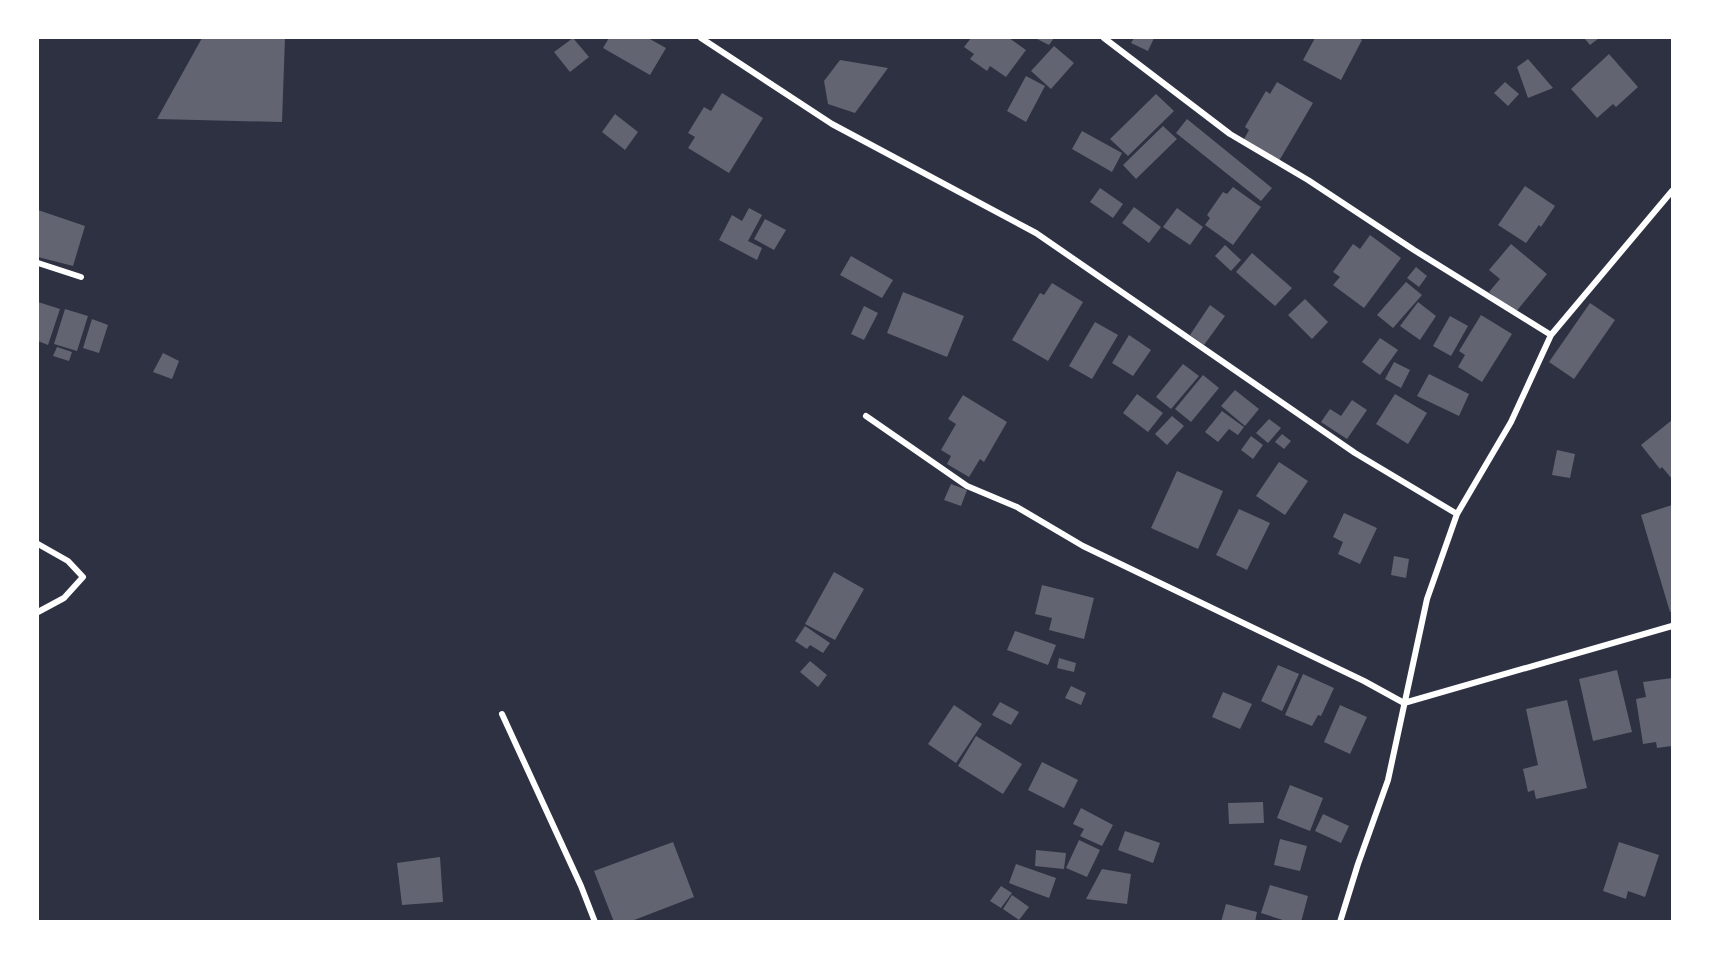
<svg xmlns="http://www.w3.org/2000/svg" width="1710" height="959" font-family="Commissioner,sans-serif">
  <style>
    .building { fill: #626471 }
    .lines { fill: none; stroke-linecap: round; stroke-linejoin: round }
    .minor { stroke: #fff; stroke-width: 6 }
  </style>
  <rect width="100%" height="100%" fill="#2d3142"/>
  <path class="building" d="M202 38H285L282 122 157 119Z
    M573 38 589 57 570 72 554 52Z
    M609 38H648L666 48 650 75 603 48Z
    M971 38H1009L1026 50 1006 77 990 66 987 71 970 59 974 54 964 47Z
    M1035 38H1054L1049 45Z
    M1134 38H1154L1148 51 1131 43Z
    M1315 38H1358L1362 40 1341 80 1303 60Z
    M1584 38H1599L1590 45Z
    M1054 46 1074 63 1051 89 1031 71Z
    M1609 54 1638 87 1616 107 1613 104 1597 118 1571 89Z
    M1528 59 1553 88 1528 98 1517 67Z
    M840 60 888 68 855 113 828 104 824 81Z
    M1026 76 1045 86 1026 122 1007 111Z
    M1277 82 1313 103 1279 161 1243 141 1249 130 1245 127 1246 125 1266 91 1270 94Z
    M1505 82 1519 94 1508 106 1494 93Z
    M722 93 763 118 729 173 688 148 695 137 688 133 704 107 711 111Z
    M1156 94 1174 111 1128 156 1110 139Z
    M615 114 638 132 625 150 602 132Z
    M1187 119 1272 188 1261 201 1176 133Z
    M1163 126 1177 139 1136 179 1123 165Z
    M1082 131 1122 153 1112 172 1072 149Z
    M1525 186 1555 206 1541 227 1539 225 1526 243 1498 225Z
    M1233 187 1261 207 1233 245 1205 225 1210 218 1207 215 1223 192 1227 194Z
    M1100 188 1123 204 1113 218 1090 202Z
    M1134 207 1161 227 1149 243 1122 223Z
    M749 208 762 215 748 241 762 248 757 260 719 240 732 215 742 221Z
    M1177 208 1203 227 1190 245 1163 227Z
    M38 210 85 226 73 266 38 257Z
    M765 219 786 230 774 250 754 239Z
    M1370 235 1401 258 1364 308 1333 285 1340 277 1333 272 1353 244 1360 249Z
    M1511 244 1547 274 1515 313 1489 292 1500 279 1489 270Z
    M1225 245 1241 260 1231 271 1215 256Z
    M1252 253 1292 288 1275 306 1236 272Z
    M851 256 893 280 882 298 840 275Z
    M1416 267 1427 276 1419 287 1407 278Z
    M1406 282 1422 295 1393 328 1377 315Z
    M1052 283 1083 302 1048 361 1012 340 1040 293 1044 295Z
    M903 292 964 316 947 357 887 333Z
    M1305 299 1328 322 1312 339 1288 315Z
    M38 302 60 309 48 345 38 341Z
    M1418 302 1436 316 1420 340 1400 326Z
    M1590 303 1615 320 1574 379 1549 362Z
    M1210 305 1225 316 1204 345 1190 335Z
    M864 306 878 313 864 340 851 334Z
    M65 309 88 316 77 351 54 344Z
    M1481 315 1512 334 1482 382 1458 367 1465 355 1459 351Z
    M1450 316 1468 326 1451 356 1433 346Z
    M92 319 108 325 99 353 83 348Z
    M1095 322 1118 335 1092 379 1069 366Z
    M1129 335 1151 350 1133 376 1112 363Z
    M1380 338 1398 350 1380 375 1362 362Z
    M57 347 72 352 69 361 53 356Z
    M163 353 179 361 172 379 153 372Z
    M1394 362 1410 370 1401 388 1385 379Z
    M1183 364 1199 376 1171 409 1156 397Z
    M1429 374 1469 394 1459 416 1417 396Z
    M1203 375 1219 388 1191 422 1175 409Z
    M1235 390 1259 409 1245 426 1221 406Z
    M1137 394 1163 413 1148 432 1123 413Z
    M1395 394 1427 413 1408 444 1376 424Z
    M963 395 1007 422 984 462 980 459 969 477 947 464 951 456 941 450 956 424 948 419Z
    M1352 400 1367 410 1347 439 1321 422 1330 409 1341 416Z
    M1222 411 1244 427 1238 435 1229 429 1218 442 1205 432Z
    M1172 416 1184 426 1167 445 1155 434Z
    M1269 419 1281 428 1268 443 1256 433Z
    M1672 420V479L1662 467 1660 469 1641 445Z
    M1282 434 1291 441 1284 449 1275 442Z
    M1251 436 1263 445 1253 459 1241 450Z
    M1557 450 1575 454 1570 478 1552 475Z
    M1279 462 1308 481 1285 515 1256 496Z
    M1177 471 1223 491 1198 549 1151 528Z
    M951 484 967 490 961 506 944 500Z
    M1672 505V612H1670L1641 515Z
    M1239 509 1270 523 1247 570 1216 555Z
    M1344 513 1377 528 1360 564 1338 554 1343 542 1333 537Z
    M1394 556 1409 559 1406 578 1391 575Z
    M834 572 864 589 835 640 805 624Z
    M1042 585 1094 598 1084 639 1049 630 1052 618 1035 614Z
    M805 626 830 643 823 653 810 645 807 649 795 641Z
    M1015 631 1056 645 1048 665 1007 650Z
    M1059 658 1076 663 1074 672 1057 668Z
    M810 661 827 675 818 687 800 672Z
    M1278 665 1299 674 1282 711 1261 701Z
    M1617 670 1632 732 1593 741 1579 679Z
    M1303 674 1334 688 1321 716 1318 715 1312 726 1285 715Z
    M1672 678V746L1657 748 1656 742 1643 744 1636 699 1646 697 1643 682Z
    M1071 686 1086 693 1081 705 1065 698Z
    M1223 692 1252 704 1240 729 1212 717Z
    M1567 700 1587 788 1536 799 1534 790 1528 792 1523 769 1538 765 1526 709Z
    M1000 702 1019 712 1011 725 992 715Z
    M954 705 982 724 956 763 928 744Z
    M1340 705 1367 717 1350 754 1324 742Z
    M976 736 1022 764 1003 794 958 766Z
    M1042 762 1078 780 1064 808 1028 790Z
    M1290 785 1323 798 1310 831 1277 818Z
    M1263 802 1264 823 1229 824 1228 803Z
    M1081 808 1113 825 1102 846 1080 836 1084 829 1073 824Z
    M1323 814 1349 826 1341 843 1315 831Z
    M1125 831 1160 843 1153 863 1118 850Z
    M1280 839 1307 846 1300 871 1274 865Z
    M1079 840 1100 850 1087 877 1066 868Z
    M673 842 694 897 629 922H614L594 871Z
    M1619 842 1659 855 1645 897 1628 891 1626 899 1603 891Z
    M1036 850 1066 853 1064 869 1035 866Z
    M440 857 443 902 402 905 397 863Z
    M1016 864 1056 878 1049 898 1009 883Z
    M1102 869 1131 874 1127 904 1086 899Z
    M1270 885 1308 896 1301 922H1289L1261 913Z
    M1001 886 1012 893 1001 908 990 901Z
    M1012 895 1029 907 1019 920 1003 909Z
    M1226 904 1257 912 1255 922H1221Z"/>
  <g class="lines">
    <path class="minor" d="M701 38 832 124 1036 233 1355 453 1457 514
      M1104 38 1230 134 1308 180 1414 250 1551 335
      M38 263 81 277
      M866 416 967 486 1017 507 1083 546 1364 681 1404 703 1672 626
      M38 544 68 561 83 577 64 598 38 612
      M502 714 581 886 595 922
      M1340 922 1358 864 1388 780 1427 599 1457 514 1511 422 1551 335 1672 191"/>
  </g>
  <rect width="1710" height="959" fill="none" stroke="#ffffff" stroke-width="78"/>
</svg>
